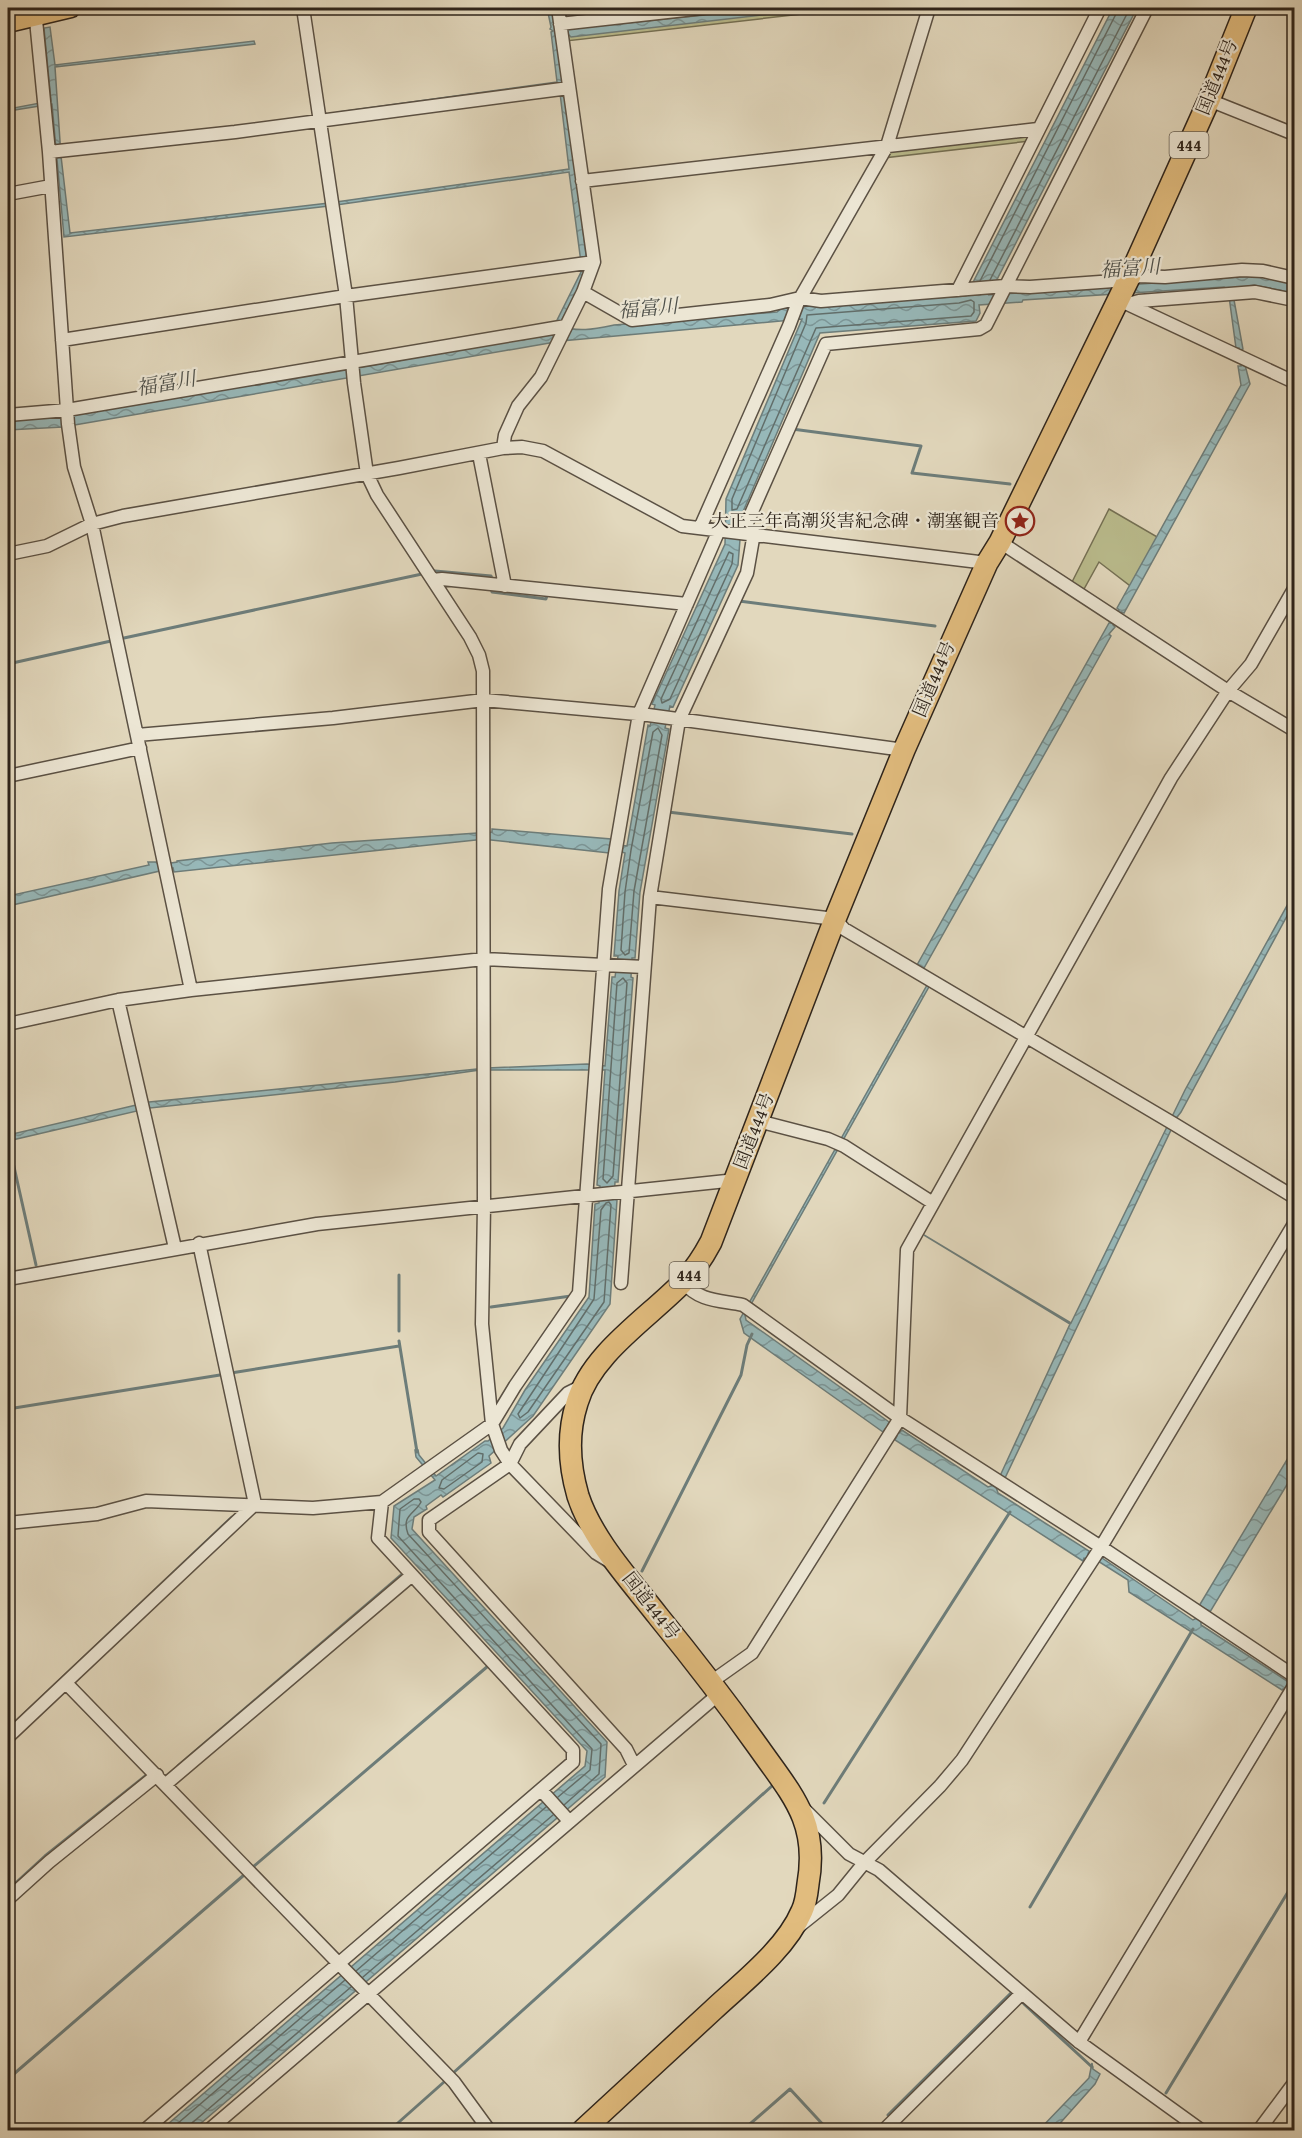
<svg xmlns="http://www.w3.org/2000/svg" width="1302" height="2138" font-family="'Gentium Book Plus','Noto Serif JP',serif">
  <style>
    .grass { fill: #babc8d; stroke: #747054; stroke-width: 1.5 }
    .water { fill: url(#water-waves); stroke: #6d7d7a; stroke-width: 1.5 }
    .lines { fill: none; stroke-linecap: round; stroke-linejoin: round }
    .shore { stroke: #626e6a; stroke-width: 1.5 }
    .stream { stroke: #6d7d7a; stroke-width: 3 }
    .street-casing { stroke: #5b5144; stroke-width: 15 }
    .primary-casing { stroke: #2e241b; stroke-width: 21 }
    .highway-casing { stroke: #2e241b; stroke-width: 24 }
    .street { stroke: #ece6d4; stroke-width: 12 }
    .primary { stroke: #e1bc7e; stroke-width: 18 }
    .highway { stroke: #e1bc7e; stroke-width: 21 }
    .labels { text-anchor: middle; stroke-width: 4.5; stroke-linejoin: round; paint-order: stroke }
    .shield { fill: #ece6d4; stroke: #675e52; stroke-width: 1.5 }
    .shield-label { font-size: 16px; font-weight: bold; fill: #2e241b }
    .street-label { font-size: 18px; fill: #2e241b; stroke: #ece6d4 }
    .poi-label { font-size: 18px; fill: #2e241b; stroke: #ece6d4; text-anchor: end }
    .water-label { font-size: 20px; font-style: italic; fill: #4e504a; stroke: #ece6d4 }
  </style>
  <defs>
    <pattern id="water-waves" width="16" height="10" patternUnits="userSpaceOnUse" patternTransform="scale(1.5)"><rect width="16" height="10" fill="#97b8b9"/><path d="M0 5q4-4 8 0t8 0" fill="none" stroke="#7c9596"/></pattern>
  </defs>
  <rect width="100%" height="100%" fill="#e2d8bd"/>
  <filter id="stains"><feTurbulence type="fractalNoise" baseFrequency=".00333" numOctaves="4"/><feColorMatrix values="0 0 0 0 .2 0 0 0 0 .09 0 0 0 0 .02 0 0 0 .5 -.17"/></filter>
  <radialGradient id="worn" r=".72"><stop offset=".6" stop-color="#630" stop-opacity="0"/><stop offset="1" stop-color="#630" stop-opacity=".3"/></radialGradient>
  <path class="grass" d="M732 8H855L566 41 567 26Z
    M1032 133 1030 141 883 158 887 150Z
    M1109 509 1159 538 1133 588 1099 562 1084 589 1071 584Z"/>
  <path class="water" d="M547 8H554L557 29 555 30H557L558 34 568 33V29L773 8H822L571 37 569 35 559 37 586 255 583 259 588 271 559 325C577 333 595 329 614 325L777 312 782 308 966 296 1113 8H1137L989 295 1252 276 1269 277 1294 283V293L1254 285 1232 289 1243 349 1241 350 1250 384 1124 613 1121 612 1113 625 1115 627 1109 634 1111 636 924 968H922L930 985 745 1315 746 1320 889 1422 888 1425 899 1433 902 1430 988 1487 994 1485 1000 1476 1070 1324 924 1235 1071 1323 1185 1090 1294 893V903L1181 1112 1171 1125V1130L1005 1478 1003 1477 996 1487 998 1493 1089 1551 1088 1554 1099 1556 1193 1620 1197 1618 1203 1608 1199 1606 1294 1448V1473L1210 1612 1207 1610 1201 1620V1625L1287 1681 1294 1688V1697L1283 1689 1282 1690 1129 1592 1128 1580 1098 1561 1084 1558 1083 1561 895 1440 897 1436 885 1429 883 1432 744 1333 740 1319 927 985 917 965 1109 623H1111L1119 610 1117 608 1241 385 1238 366H1241L1239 348H1236L1228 289 1224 287 1023 300 1022 302 979 305 980 313 976 321 820 333 742 514 738 565 673 707 670 706 665 728 669 729 640 892 635 958H632L631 977 633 978 618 1182H615L614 1199 617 1200 610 1304 533 1416 489 1456 491 1463 443 1497 441 1495 426 1506 427 1509 414 1517 412 1529 607 1742 605 1777 193 2130H161L585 1766 587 1751 391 1538 394 1506 435 1480 416 1457 415 1450H418L419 1455 436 1476 485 1441H488L503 1428 525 1390 589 1297 595 1204 599 1203 600 1186 597 1185 605 1070H480L395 1082 150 1108 149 1106 137 1109V1111L8 1141V1135L149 1102 487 1068 587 1064 605 1066 612 977H615L618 956H614L619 891 625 853 619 851 620 845 627 846 648 725 650 726 655 705 652 704 725 544 726 499 802 319 561 341 63 427 8 430V420L71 414 398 361 555 324 582 270 569 172 329 206 64 237 52 104 8 111V109L51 101 44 28 50 27 55 65 254 41 255 44 55 67 61 156 70 233 329 203 569 169 560 93 557 83 339 113 338 112 557 82 551 32 553 31 550 29 551 27Z
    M492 829 611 839 609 853 491 840H476L174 872 173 868 8 906V896L149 865 148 862H158L159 865 177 862V861L332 843 492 832Z
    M1092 2063 1093 2069 1100 2074 1095 2084 1054 2130H1039L1089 2078Z"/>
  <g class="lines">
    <path class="shore" d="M990 280 1130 8
      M980 281 1117 12 1118 8
      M971 300 974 302V312L971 316 816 328 737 509 732 510V499L806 323 807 315 959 303Z
      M729 552 733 554 732 564 670 699 662 703 661 699Z
      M658 728 662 735 634 891 629 953 625 955 621 950 625 892 631 850 653 732Z
      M623 978 627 983 613 1176 607 1183 603 1179 617 983Z
      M609 1202 611 1205 604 1302 528 1412 520 1418 518 1414 594 1299 601 1210 606 1203Z
      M478 1453 483 1454 482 1462 444 1489 439 1488 442 1480Z
      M558 1797 590 1770 592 1749 398 1536 400 1509 414 1499H419L421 1502C415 1514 401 1515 408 1534L601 1744 599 1774 564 1805
      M356 1971 546 1807
      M363 1977 553 1815
      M170 2130 345 1980
      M189 2130 192 2123 351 1987"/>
    <path class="stream" d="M792 429 921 446 912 473 1010 484
      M435 571 491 576 492 579
      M491 588 492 592 546 599 547 595H549
      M739 601 935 626
      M124 638 422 574
      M8 664 111 641
      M668 812 852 834
      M8 1140 36 1265
      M399 1275V1331
      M491 1307 571 1296
      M399 1341 417 1452
      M231 1373 399 1346
      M8 1409 220 1375
      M642 1571 741 1375 747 1345 752 1334
      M8 1729 232 1517
      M178 1766 406 1571
      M824 1803 1010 1512
      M253 1867 488 1666
      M8 1890 45 1856 149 1773
      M1030 1907 1193 1629
      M1024 2004 1092 2067
      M452 2074 773 1785
      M8 2079 244 1875
      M1166 2093 1294 1882
      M888 2115 1011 1993
      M390 2130 444 2082
      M743 2130 790 2089 828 2130"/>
    <g class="street-casing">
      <path id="street" d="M303 8 346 296 354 383 367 474 377 495 470 637 479 655 483 671 484 1206 482 1324 492 1424 501 1450 510 1464 596 1553 609 1561
        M35 10 49 152 68 424 74 467 92 524 191 990
        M560 24 703 8
        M1209 100 1294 134
        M49 152 235 132 569 88
        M582 181 1038 129
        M8 194 51 186
        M958 290 1100 8
        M583 292 632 320 770 305 800 298 821 301 1005 286 1030 287 1128 280 1139 276 1165 277 1242 270 1263 271 1294 278
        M1119 300 1294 382
        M1128 304 1139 301 1255 292 1294 300
        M62 340 346 296 594 262
        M8 415 67 410 566 326
        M503 448 522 447 543 451 682 526 987 563
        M479 454 505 586
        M700 528 789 326 798 302 887 146 929 8
        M743 532 826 344 979 329 986 325 1147 8
        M1000 542 1228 691 1294 730
        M8 554 47 546 92 524 123 516 399 468 503 448 505 435 518 406 541 377 583 292 594 262 558 8
        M433 580 442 579 687 604
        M137 735 333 718 484 700 648 715 904 750
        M8 776 140 748
        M650 897 835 919 844 929 1174 1124 1294 1197
        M118 1000 175 1248
        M8 1024 118 1000 191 990 484 959 644 967
        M758 1121 828 1139 844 1146 933 1203
        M199 1243 255 1504
        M8 1279 317 1224 736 1180
        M683 1282C700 1302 719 1300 743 1305L900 1418 1101 1547 1294 1676
        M621 1283 650 897 679 720 747 573 754 533
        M584 1385 568 1393 520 1444 510 1464 429 1520V1532L626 1749 634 1765
        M8 1523 97 1514 146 1501 313 1508 382 1502 492 1424 515 1386 579 1293 609 889 639 714 719 530
        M711 1682 752 1653 900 1418 907 1250 1171 778 1228 691 1251 664 1294 589
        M66 1683 454 2082 489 2130
        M8 1737 255 1504
        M166 1784 411 1576
        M541 1790 569 1821
        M804 1809 849 1854 879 1870 1079 2042 1201 2130
        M8 1899 49 1862 157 1775
        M798 1927 838 1895 864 1863 940 1786 962 1760 1101 1547 1294 1224
        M1079 2042 1294 1686
        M145 2130 573 1762V1750L378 1538 382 1502
        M209 2130 720 1693
        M884 2130 1021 1994
        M1259 2130 1294 2083"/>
    </g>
    <g class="primary-casing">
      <path id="primary" d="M8 23 71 8"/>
    </g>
    <g class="highway-casing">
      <path id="highway" d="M583 2130C626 2090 670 2050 713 2010 743 1982 786 1949 802 1911 806 1903 807 1893 808 1884 819 1822 792 1795 759 1748 727 1703 693 1659 658 1616 630 1580 592 1539 578 1496 569 1465 567 1434 577 1403 591 1354 648 1318 682 1283 694 1271 703 1257 711 1242L835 919 904 750 987 563 1000 542 1128 280 1209 100 1246 8"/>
    </g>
    <use href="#street" class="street"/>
    <use href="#primary" class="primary"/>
    <use href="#highway" class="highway"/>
  </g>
  <defs>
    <g id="sight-ring" transform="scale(1.5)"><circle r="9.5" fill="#ece6d4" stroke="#8f2418" stroke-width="1.5"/><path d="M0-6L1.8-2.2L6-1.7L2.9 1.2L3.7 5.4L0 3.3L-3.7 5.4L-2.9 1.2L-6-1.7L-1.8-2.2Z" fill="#8f2418"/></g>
  </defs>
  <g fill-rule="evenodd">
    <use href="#sight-ring" x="1020" y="521"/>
  </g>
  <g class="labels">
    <g class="shield">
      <rect x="1169.5" y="132" width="39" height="26" rx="4.5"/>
      <rect x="669.5" y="1262" width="39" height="26" rx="4.5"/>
    </g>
    <g class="shield-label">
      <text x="1189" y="151">444</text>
      <text x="689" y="1281">444</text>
    </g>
    <g class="street-label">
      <text transform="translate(1217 77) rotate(-68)" y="6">国道444号</text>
      <text transform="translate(934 679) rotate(-67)" y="6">国道444号</text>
      <text transform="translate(754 1131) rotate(-69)" y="6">国道444号</text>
      <text transform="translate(651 1606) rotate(52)" y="6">国道444号</text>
    </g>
    <g class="poi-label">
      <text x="999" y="527">大正三年高潮災害紀念碑・潮塞観音</text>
    </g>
    <g class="water-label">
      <text transform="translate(1130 268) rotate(-4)" y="7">福富川</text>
      <text transform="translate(648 308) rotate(-5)" y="7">福富川</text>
      <text transform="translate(166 383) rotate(-10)" y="7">福富川</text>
    </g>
  </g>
  <rect width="1302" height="2138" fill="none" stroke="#e2d8bd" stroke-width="30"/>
  <rect x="9" y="9" width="1284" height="2120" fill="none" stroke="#2e241b" stroke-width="3"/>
  <rect x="15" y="15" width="1272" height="2108" fill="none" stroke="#2e241b" stroke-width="1.5"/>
  <rect width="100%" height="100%" filter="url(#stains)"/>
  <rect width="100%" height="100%" fill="url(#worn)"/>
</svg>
